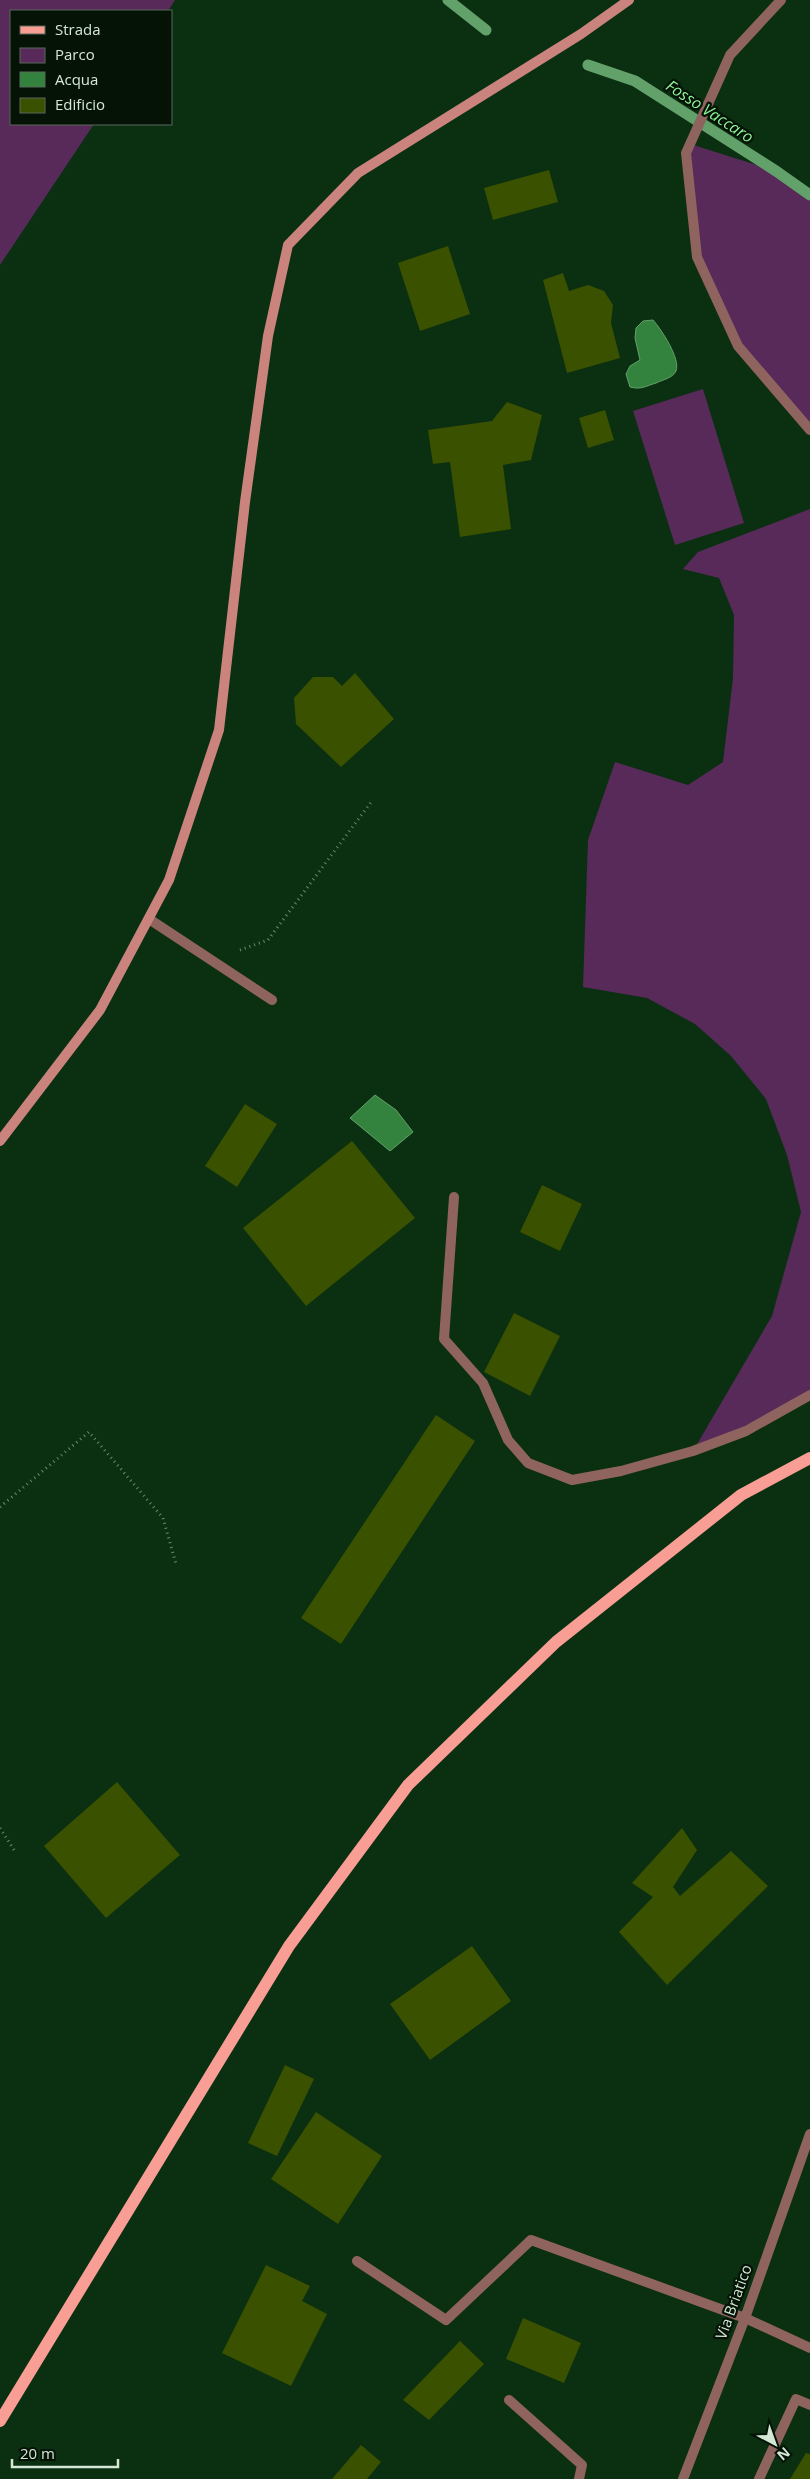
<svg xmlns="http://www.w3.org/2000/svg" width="810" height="2479" font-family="'Open Sans',sans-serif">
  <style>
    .green { fill: #572a59 }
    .water { fill: #33833e; stroke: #63a16b }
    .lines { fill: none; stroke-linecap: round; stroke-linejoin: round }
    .stream { stroke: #63a16b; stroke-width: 11 }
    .building { fill: #3a5100 }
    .path { stroke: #6c886f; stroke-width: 3; stroke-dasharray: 1 4; stroke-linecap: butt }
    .lane { stroke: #8f635e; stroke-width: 10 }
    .street { stroke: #8f635e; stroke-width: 10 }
    .secondary { stroke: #ca847d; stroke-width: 10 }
    .primary { stroke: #f89e94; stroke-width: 12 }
    .labels { text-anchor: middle; stroke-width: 4.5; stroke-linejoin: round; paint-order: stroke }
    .street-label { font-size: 15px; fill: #d4e8d5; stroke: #051307 }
    .water-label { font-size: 16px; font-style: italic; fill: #8ef598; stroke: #051307 }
  </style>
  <rect width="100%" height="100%" fill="#0b2f11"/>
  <path class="green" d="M0 0H175L168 11H11V124H94L0 265Z
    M690 144 776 171 810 195V430L738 346 697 257Z
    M703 389 744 523 675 545 633 411Z
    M810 509V1395L693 1451 772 1316 801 1212 787 1155 766 1099 731 1056 695 1024 647 998 583 987 588 840 615 762 688 785 723 762 733 678 734 615 719 578 683 569 698 552Z"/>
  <path class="water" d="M653 320C661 329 681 359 676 371 673 378 662 380 656 383 646 386 641 390 630 387L626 374 630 366 640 360 635 338 636 328 643 321Z
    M375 1095 396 1110 413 1132 390 1151 350 1118Z"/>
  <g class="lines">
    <path class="stream" d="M448 0 486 30
      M588 65 635 81 776 171 810 195"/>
  </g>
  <path class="building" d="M549 170 558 202 493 220 484 188Z
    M448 246 470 314 420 331 398 263Z
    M563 273 569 291 588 285 604 291 613 305 611 323 620 358 567 373 543 280Z
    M507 402 542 415 531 460 503 465 511 529 460 537 450 462 433 464 428 430 492 421Z
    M605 410 614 440 588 448 579 418Z
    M355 673 394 719 341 767 296 724 294 698 313 677H333L342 686Z
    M245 1104 277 1124 237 1187 205 1166Z
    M352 1141 415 1218 306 1306 243 1228Z
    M542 1185 582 1204 560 1251 520 1232Z
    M514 1313 560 1336 530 1396 484 1372Z
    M436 1415 475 1441 341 1644 301 1618Z
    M117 1782 180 1855 106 1918 44 1846Z
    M682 1828 697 1850 673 1887 680 1896 731 1851 768 1886 667 1985 619 1932 653 1897 632 1883Z
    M472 1946 511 2001 430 2060 390 2004Z
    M285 2065 314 2079 277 2156 248 2143Z
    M316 2112 382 2156 338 2224 271 2179Z
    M266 2265 310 2286 302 2301 327 2314 291 2386 222 2353Z
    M523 2318 581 2343 564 2383 506 2359Z
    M460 2341 484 2364 429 2420 403 2400Z
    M361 2445 381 2462 367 2479H332Z
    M806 2453 810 2454V2479H790Z"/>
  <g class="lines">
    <path class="path" d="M240 950 268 940 372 801
      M0 1507 89 1432 163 1518 176 1564
      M0 1828 14 1850"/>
    <path class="lane" d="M509 2400 582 2465 579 2479
      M759 2479 796 2399 810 2405"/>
    <path class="street" d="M781 0 730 55 686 153 697 257 738 346 810 430
      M149 919 272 1000
      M454 1197 444 1339 483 1383 508 1440 528 1463 572 1480 621 1471 693 1451 746 1431 810 1395
      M357 2261 446 2320 531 2240 745 2318 810 2348
      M683 2479 745 2318 810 2134"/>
    <path class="secondary" d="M0 1141 100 1010 169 880 219 730 245 502 268 336 288 245 358 173 581 34 629 0"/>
    <path class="primary" d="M0 2421 289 1946 408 1785 556 1642 741 1495 810 1458"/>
  </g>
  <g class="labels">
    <g class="street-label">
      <text transform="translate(734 2302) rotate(-70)" y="5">Via Briatico</text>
    </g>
    <g class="water-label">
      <text transform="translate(710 111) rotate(33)" y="6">Fosso Vaccaro</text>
    </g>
  </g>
  <rect x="10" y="10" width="162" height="115" fill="#051307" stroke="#586859"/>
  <rect x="20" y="26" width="25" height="8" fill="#f89e94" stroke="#586859"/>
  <text x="55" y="35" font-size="15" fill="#d4e8d5">Strada</text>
  <rect x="20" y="48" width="25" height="15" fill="#572a59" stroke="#586859"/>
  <text x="55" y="60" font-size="15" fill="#d4e8d5">Parco</text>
  <rect x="20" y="72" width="25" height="15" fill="#33833e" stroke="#586859"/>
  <text x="55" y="85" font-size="15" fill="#d4e8d5">Acqua</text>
  <rect x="20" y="98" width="25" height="15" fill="#3a5100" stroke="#586859"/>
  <text x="55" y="110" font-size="15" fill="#d4e8d5">Edificio</text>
  <g transform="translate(775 2444) rotate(139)" stroke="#051307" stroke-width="4" paint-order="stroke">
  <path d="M0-4L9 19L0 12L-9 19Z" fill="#d4e8d5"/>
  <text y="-8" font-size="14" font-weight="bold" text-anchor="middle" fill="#d4e8d5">N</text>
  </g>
  <path d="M12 2459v8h106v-8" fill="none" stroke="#d4e8d5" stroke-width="2.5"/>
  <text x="20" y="2459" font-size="15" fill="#d4e8d5" stroke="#051307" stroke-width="4" paint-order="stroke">20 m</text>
</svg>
